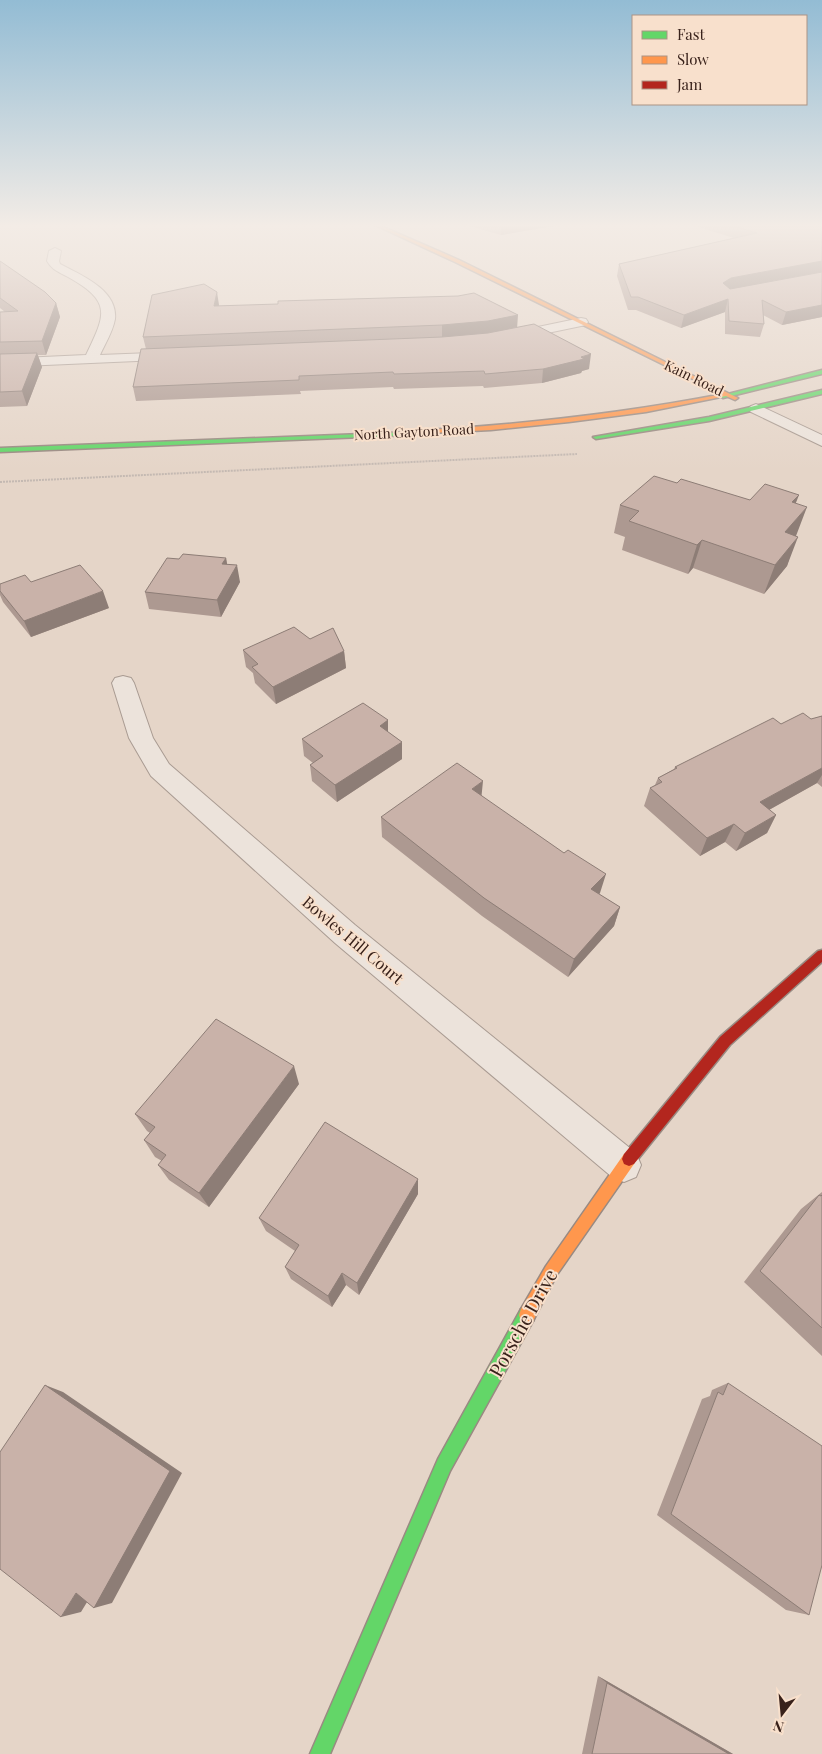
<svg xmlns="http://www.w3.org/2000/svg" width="822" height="1754" font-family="'Playfair Display',serif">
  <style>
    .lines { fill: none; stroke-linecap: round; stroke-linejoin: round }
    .street-casing { stroke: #a99b92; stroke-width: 2 }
    .fast-casing { stroke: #998a82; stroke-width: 3 }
    .slow-casing { stroke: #998a82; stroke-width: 3 }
    .jam-casing { stroke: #998a82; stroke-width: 3 }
    .path { stroke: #c4b9b2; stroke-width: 2; stroke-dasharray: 2 1; stroke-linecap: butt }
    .street { fill: #ece3db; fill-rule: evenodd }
    .fast { fill: #63d668; fill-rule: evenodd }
    .slow { fill: #ff974d; fill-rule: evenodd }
    .jam { fill: #b3261e; fill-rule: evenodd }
    .wall { fill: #ad9991 }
    .shaded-wall { fill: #8d7d76 }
    .building { fill: #c9b2a9; stroke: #8d7d76 }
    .labels { text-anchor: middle; stroke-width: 4; stroke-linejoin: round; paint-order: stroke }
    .far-street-label { font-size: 14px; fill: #38211a; stroke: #f8e0cc }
    .street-label { font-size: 16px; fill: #38211a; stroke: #f8e0cc }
    .near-street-label { font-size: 19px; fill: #38211a; stroke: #f8e0cc }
  </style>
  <rect width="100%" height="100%" fill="#e5d5c8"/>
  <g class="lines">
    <g class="street-casing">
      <path id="street" d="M55 248 61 251 59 261 60 264C81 275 118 290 115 319 113 331 105 344 100 355L177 352 184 356 182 359 0 367V359L86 355C105 315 113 302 68 277 59 272 52 270 47 261L49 251Z
        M581 318 586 319 588 322 586 325 509 341 502 337 509 333Z
        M756 404 822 435V446L751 412 748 409 751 406Z
        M123 676 131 678 134 683 153 738 169 764 355 925 636 1153 641 1165 636 1177 624 1182 612 1177 335 943 151 776 129 738 112 683 115 678Z"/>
    </g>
    <g class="fast-casing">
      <path id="fast" d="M822 370V374L723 398 720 396Z
        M822 390V394L709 421 596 439 593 437 709 417Z
        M414 432V434L412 435 0 452V448Z
        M527 1307 533 1309 535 1315 533 1321 450 1471 330 1754H310L438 1459 521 1309Z"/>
    </g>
    <g class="slow-casing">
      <path id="slow" d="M375 225H379L459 260 738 398 735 400 726 396 646 412 569 422 491 430 410 434V432L412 431C516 425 620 414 723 394L455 262Z
        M629 1152 634 1154 636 1159 634 1164 556 1276 533 1321 527 1323 521 1321 519 1315 521 1309 546 1266 624 1154Z"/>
    </g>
    <g class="jam-casing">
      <path id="jam" d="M822 950V962L730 1045 634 1164 629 1166 624 1164 622 1159 624 1154 720 1037 818 951Z"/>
    </g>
    <path class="path" d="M0 482 577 454"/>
    <use href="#street" class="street"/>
    <use href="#fast" class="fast"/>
    <use href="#slow" class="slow"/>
    <use href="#jam" class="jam"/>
  </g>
  <path class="wall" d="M466 225H560L501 235Z
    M692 225H822V317L782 325 763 315 764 324 760 337 725 334V312L681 328 636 310H628L617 276 619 264 734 238Z
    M0 261 56 303 60 317 46 355H38L42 367 27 406 0 407V312H5L0 308Z
    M219 306 517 327 589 369 582 371 581 373 542 383 484 388 483 386 394 389 393 387 300 391 301 394 136 401 133 387 146 349 143 337Z
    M677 483 750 500 795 504 796 536 787 566 764 594 693 568 688 574 622 550 625 537 614 533 620 505Z
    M226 558 227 564 240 582 221 617 149 609 145 592 179 559Z
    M0 584 109 608 31 637 3 602 0 595Z
    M310 639 344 651 346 668 276 704 255 683 253 673 246 667 243 650Z
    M822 716V787L817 783 769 810 776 815 767 833 736 851 725 842 700 856 644 806 650 788 655 785 658 778 674 769 675 767 781 724 811 719Z
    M388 720V732L402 742V759L337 802 312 781 310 765 313 763 304 756 302 739Z
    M482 796 600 893 599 894 620 907 614 926 568 977 482 916 382 837 381 817Z
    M299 1084 209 1207 169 1180 158 1165 162 1161 155 1157 144 1140 150 1133 147 1131 135 1114Z
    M822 1192V1356L744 1282 801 1209Z
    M418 1194 359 1295 346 1285 332 1307 291 1279 285 1267 295 1251 266 1231 259 1218Z
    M728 1383 809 1615 786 1610 657 1515 702 1399 710 1396 712 1390Z
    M598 1676 733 1754H582Z"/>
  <path class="shaded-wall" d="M501 225H560L501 235Z
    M822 261V272L728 290 723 283 731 278Z
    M217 292 219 305 217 320 214 306Z
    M728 299 725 312 681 328 684 315Z
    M56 303 60 317 46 355 42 341Z
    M822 305V317L782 325 786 312Z
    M518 315 517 329 442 339V325Z
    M37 353 42 367 27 406 22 391Z
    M591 354 589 369 582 371 581 373 542 383 543 369Z
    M799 495 788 523 792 502Z
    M807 507 796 536 774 561 785 532Z
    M798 537 787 566 764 594 775 565Z
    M702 540 693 568 688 574 697 545Z
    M226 558 229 575 222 564Z
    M237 565 240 582 221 617 217 600Z
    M103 591 109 608 31 637 24 621Z
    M344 651 346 668 276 704 273 687Z
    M388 720V737L380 726Z
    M402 742V759L337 802 335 785Z
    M822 768V775L817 783 751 820 760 802Z
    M483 781 481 801 472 789Z
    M776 815 767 833 736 851 745 833Z
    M734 824 725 842 700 856 707 838Z
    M606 874 600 893 586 908 591 889Z
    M620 907 614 926 568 977 574 959Z
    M294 1066 299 1084 209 1207 199 1193Z
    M418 1179V1194L359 1295 357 1283Z
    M342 1273 346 1285 332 1307 328 1296Z
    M45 1385 63 1392 182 1473 112 1603 94 1608Z
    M95 1589 81 1612 61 1617 76 1593Z
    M598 1676 733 1754H729L607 1683Z"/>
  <path class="building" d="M731 225H822V261L731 278 723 283 730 289 822 272V305L786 312 762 300 764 324 729 321 728 299 684 315 638 297H631L619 264 757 233Z
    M0 261 45 292 56 303 42 341 0 342V312L18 311 0 298Z
    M204 284 217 292 214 306 278 304V301L458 296 474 293 518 315 488 321 442 325 143 337 152 295Z
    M534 324 591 354 581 357 584 359 543 369 485 374 484 371 394 374 393 372 299 376V380L133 387 141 349 442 337 488 333Z
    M37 353 22 391 0 392V354Z
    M654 476 677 483 681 479 750 500 765 484 799 495 792 502 807 507 785 532 798 537 775 565 702 540 697 545 629 521 639 511 620 505Z
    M183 554 226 558 222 564 237 565 217 600 145 592 167 558 179 559Z
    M80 565 103 591 24 621 0 591V584L25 575 31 582Z
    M294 627 310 639 333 628 344 651 273 687 252 667 258 664 243 650Z
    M363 703 388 720 380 726 402 742 335 785 310 765 323 756 302 739Z
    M803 713 811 719 822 716V768L760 802 776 815 745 833 734 824 707 838 650 788 662 782 658 778 677 768 675 767 773 718 781 724Z
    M457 763 483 781 472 789 564 853 568 850 606 874 591 889 620 907 574 959 484 898 381 817Z
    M216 1019 294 1066 199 1193 158 1165 166 1155 144 1140 155 1127 135 1114Z
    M325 1122 418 1179 357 1283 342 1273 328 1296 285 1267 299 1245 259 1218Z
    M819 1195 821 1196 822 1195V1328L760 1271Z
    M728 1383 822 1446V1565L809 1615 671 1514 718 1392 723 1395Z
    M45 1385 170 1471 94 1608 76 1593 61 1617 0 1569V1452Z
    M607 1683 729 1754H592Z"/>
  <linearGradient id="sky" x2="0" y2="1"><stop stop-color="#93bcd4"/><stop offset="0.48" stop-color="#f3ece6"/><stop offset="1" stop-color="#f3ece6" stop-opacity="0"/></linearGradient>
  <rect width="822" height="470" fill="url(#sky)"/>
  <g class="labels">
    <g class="far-street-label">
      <text transform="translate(694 378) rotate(26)" y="5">Kain Road</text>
      <text transform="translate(414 432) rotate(-3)" y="5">North Gayton Road</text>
    </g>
    <g class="street-label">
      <text transform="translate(353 940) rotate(40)" y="6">Bowles Hill Court</text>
    </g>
    <g class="near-street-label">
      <text transform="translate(523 1323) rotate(-61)" y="7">Porsche Drive</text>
    </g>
  </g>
  <rect x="632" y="15" width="175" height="90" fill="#f8e0cc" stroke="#ab9485"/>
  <rect x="642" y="31" width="25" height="8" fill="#63d668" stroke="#ab9485"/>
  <text x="677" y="40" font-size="15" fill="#38211a">Fast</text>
  <rect x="642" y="56" width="25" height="8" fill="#ff974d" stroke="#ab9485"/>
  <text x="677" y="65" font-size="15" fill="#38211a">Slow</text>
  <rect x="642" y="81" width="25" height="8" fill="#b3261e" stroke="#ab9485"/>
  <text x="677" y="90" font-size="15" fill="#38211a">Jam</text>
  <g transform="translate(782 1714) rotate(196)" stroke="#f8e0cc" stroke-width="4" paint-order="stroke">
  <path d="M0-4L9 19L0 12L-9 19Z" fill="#38211a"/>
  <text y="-8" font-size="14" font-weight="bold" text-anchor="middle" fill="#38211a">N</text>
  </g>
</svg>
